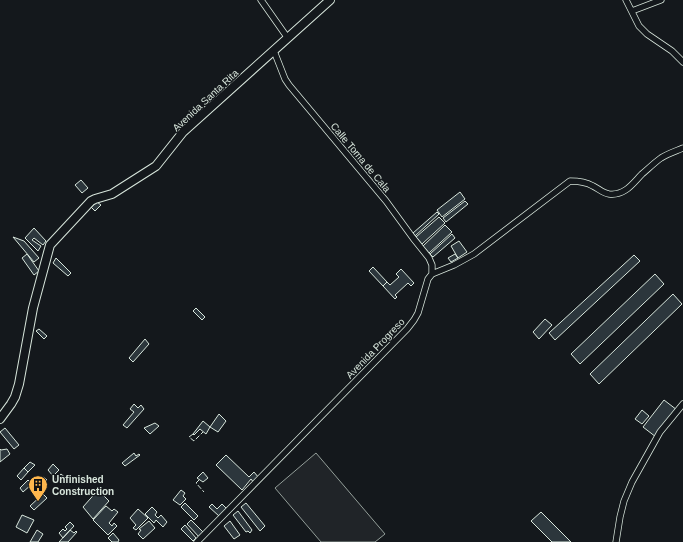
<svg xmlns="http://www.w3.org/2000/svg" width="683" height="542" font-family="Helvetica,sans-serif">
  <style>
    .green { fill: #202428; stroke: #939e99 }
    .building { fill: #2c363c; stroke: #d8e6dc }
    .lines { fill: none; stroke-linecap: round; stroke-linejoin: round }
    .street-casing { stroke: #d8e6dc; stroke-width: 7 }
    .secondary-casing { stroke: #d8e6dc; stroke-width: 10 }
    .street { stroke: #14181c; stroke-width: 5.5 }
    .secondary { stroke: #14181c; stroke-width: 8 }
    .fence { stroke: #d8e6dc; stroke-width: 1; stroke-dasharray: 5 2; stroke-linecap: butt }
    .labels { text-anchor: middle; stroke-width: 3; stroke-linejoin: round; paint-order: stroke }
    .street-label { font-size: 10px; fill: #d8e6dc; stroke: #14181c }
    .poi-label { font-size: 10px; font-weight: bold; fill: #d8e6dc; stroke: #14181c; text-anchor: start }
  </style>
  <rect width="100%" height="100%" fill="#14181c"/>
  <path class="green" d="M316 453 385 534 375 542H321L275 488Z"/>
  <path class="building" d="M81 180 88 188 82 193 75 185Z
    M460 192 465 199 442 217 437 210Z
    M465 201 468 204 446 222 443 218Z
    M97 202 101 205 95 211 91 207Z
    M437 212 439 214 415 236 413 233Z
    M439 217 445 223 422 244 416 237Z
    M445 225 452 232 429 253 423 246Z
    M34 228 46 241 43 245 34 238 32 240 41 246 38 251 25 238Z
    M452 234 455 238 433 257 430 254Z
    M13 237 24 241 39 258 34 262Z
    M459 241 467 252 458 258 451 246Z
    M27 254 39 271 34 275 22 258Z
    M455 254 458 258 451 262 448 258Z
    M634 255 640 261 555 340 549 333Z
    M56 258 71 273 68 276 53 263Z
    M373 267 387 282 383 286 369 271Z
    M401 269 414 283 411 286 408 283 395 295 397 297 395 299 383 286 387 282 390 285 399 277 396 274Z
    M655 274 664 284 580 364 571 354Z
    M673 294 682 304 599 384 590 374Z
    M196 308 205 317 202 320 193 311Z
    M545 319 552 325 539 339 533 332Z
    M39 329 47 336 44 339 36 331Z
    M145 339 149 344 133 362 129 358Z
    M664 400 677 410 656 437 643 427Z
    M134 404 138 408 141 405 144 409 127 428 123 425 134 412 130 409Z
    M642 410 649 416 642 424 635 419Z
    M219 414 226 421 218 432 210 427Z
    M203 421 210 427 206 434 200 429 194 435 193 434Z
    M155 423 159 426 150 434 144 428Z
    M5 428 19 445 14 449 0 432Z
    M0 449 1 450 7 449 10 454 0 462Z
    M134 453 136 456 139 454 140 455 125 466 122 463Z
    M226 455 249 477 254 472 259 478 254 483 251 479 242 490 216 465Z
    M30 462 35 465 28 472 24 468Z
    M53 464 59 470 53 476 48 470Z
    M24 468 28 472 21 480 17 476Z
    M203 472 208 478 203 482 197 478Z
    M61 474 67 479 62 484 59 480 57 481 55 479Z
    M43 477 47 480 40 486 37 483Z
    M28 480 32 484 23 492 20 488Z
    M98 490 109 501 93 519 83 507Z
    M181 490 185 493 183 496 186 499 180 505 173 500Z
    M43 494 47 498 34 510 30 506Z
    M185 503 198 516 194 520 181 507Z
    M246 503 265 526 260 531 241 507Z
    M212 504 217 509 222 504 227 509 219 516 209 507Z
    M106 506 112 511 114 509 118 512 109 523 112 526 114 523 117 526 108 535 93 520Z
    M152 507 157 512 155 515 158 518 161 515 167 522 163 527 156 520 154 523 145 514Z
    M138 509 148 518 136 530 133 528 136 525 130 518Z
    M238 511 252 530 250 533 248 531 246 532 233 515Z
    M541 512 571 542H552L531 521Z
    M22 515 34 520 27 533 16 527Z
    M191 520 204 533 200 538 187 524Z
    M149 521 155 528 143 539 138 534 141 530 139 529Z
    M230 521 240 535 234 539 224 526Z
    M70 522 74 526 63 538 59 533 63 529 65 531 67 529 65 527Z
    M185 525 196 538 193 541 181 529Z
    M37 530 43 534 38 542H30Z
    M70 530 74 533 76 531 77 532 68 542H59Z
    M113 533 119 540 118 542H112L108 538Z"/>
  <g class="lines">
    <g class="street-casing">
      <path id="street" d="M261 0 287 37
        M626 0 639 26 647 34 672 51 683 62
        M632 11 661 0
        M274 51 285 79 289 85 386 201 413 238 429 258 432 265V274
        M197 542 407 329 414 320 418 313 428 279 432 274 454 265 474 254 570 181C578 181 586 182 593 186 599 189 603 193 609 194 625 196 633 183 642 174 648 169 654 163 661 158 667 154 676 151 683 148
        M616 542 620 517 624 501 632 482 660 432 683 404"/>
    </g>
    <g class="secondary-casing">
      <path id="secondary" d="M0 419 11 404 15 397 19 384 33 308 50 245 91 201 95 199 112 194 156 166 183 132 330 0"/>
    </g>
    <use href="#street" class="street"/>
    <use href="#secondary" class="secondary"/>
    <path class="fence" d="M193 434 189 437 194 441 203 432
      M199 480 196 483 204 492"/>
  </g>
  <defs>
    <g id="building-pin" transform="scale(1)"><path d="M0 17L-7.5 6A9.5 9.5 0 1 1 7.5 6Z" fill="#ffb74d" stroke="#14181c"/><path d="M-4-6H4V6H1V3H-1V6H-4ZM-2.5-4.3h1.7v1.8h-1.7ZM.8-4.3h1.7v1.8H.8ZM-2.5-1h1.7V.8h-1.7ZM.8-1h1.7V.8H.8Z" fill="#111"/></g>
  </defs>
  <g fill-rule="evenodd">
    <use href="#building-pin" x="38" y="485"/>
  </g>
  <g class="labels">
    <g class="street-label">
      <text transform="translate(205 100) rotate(-43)" y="4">Avenida Santa Rita</text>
      <text transform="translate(361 157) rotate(50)" y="4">Calle Toma de Cala</text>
      <text transform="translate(375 348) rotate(-46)" y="4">Avenida Progreso</text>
    </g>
    <g class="poi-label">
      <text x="52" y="483">Unfinished<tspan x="52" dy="12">Construction</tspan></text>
    </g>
  </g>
</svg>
